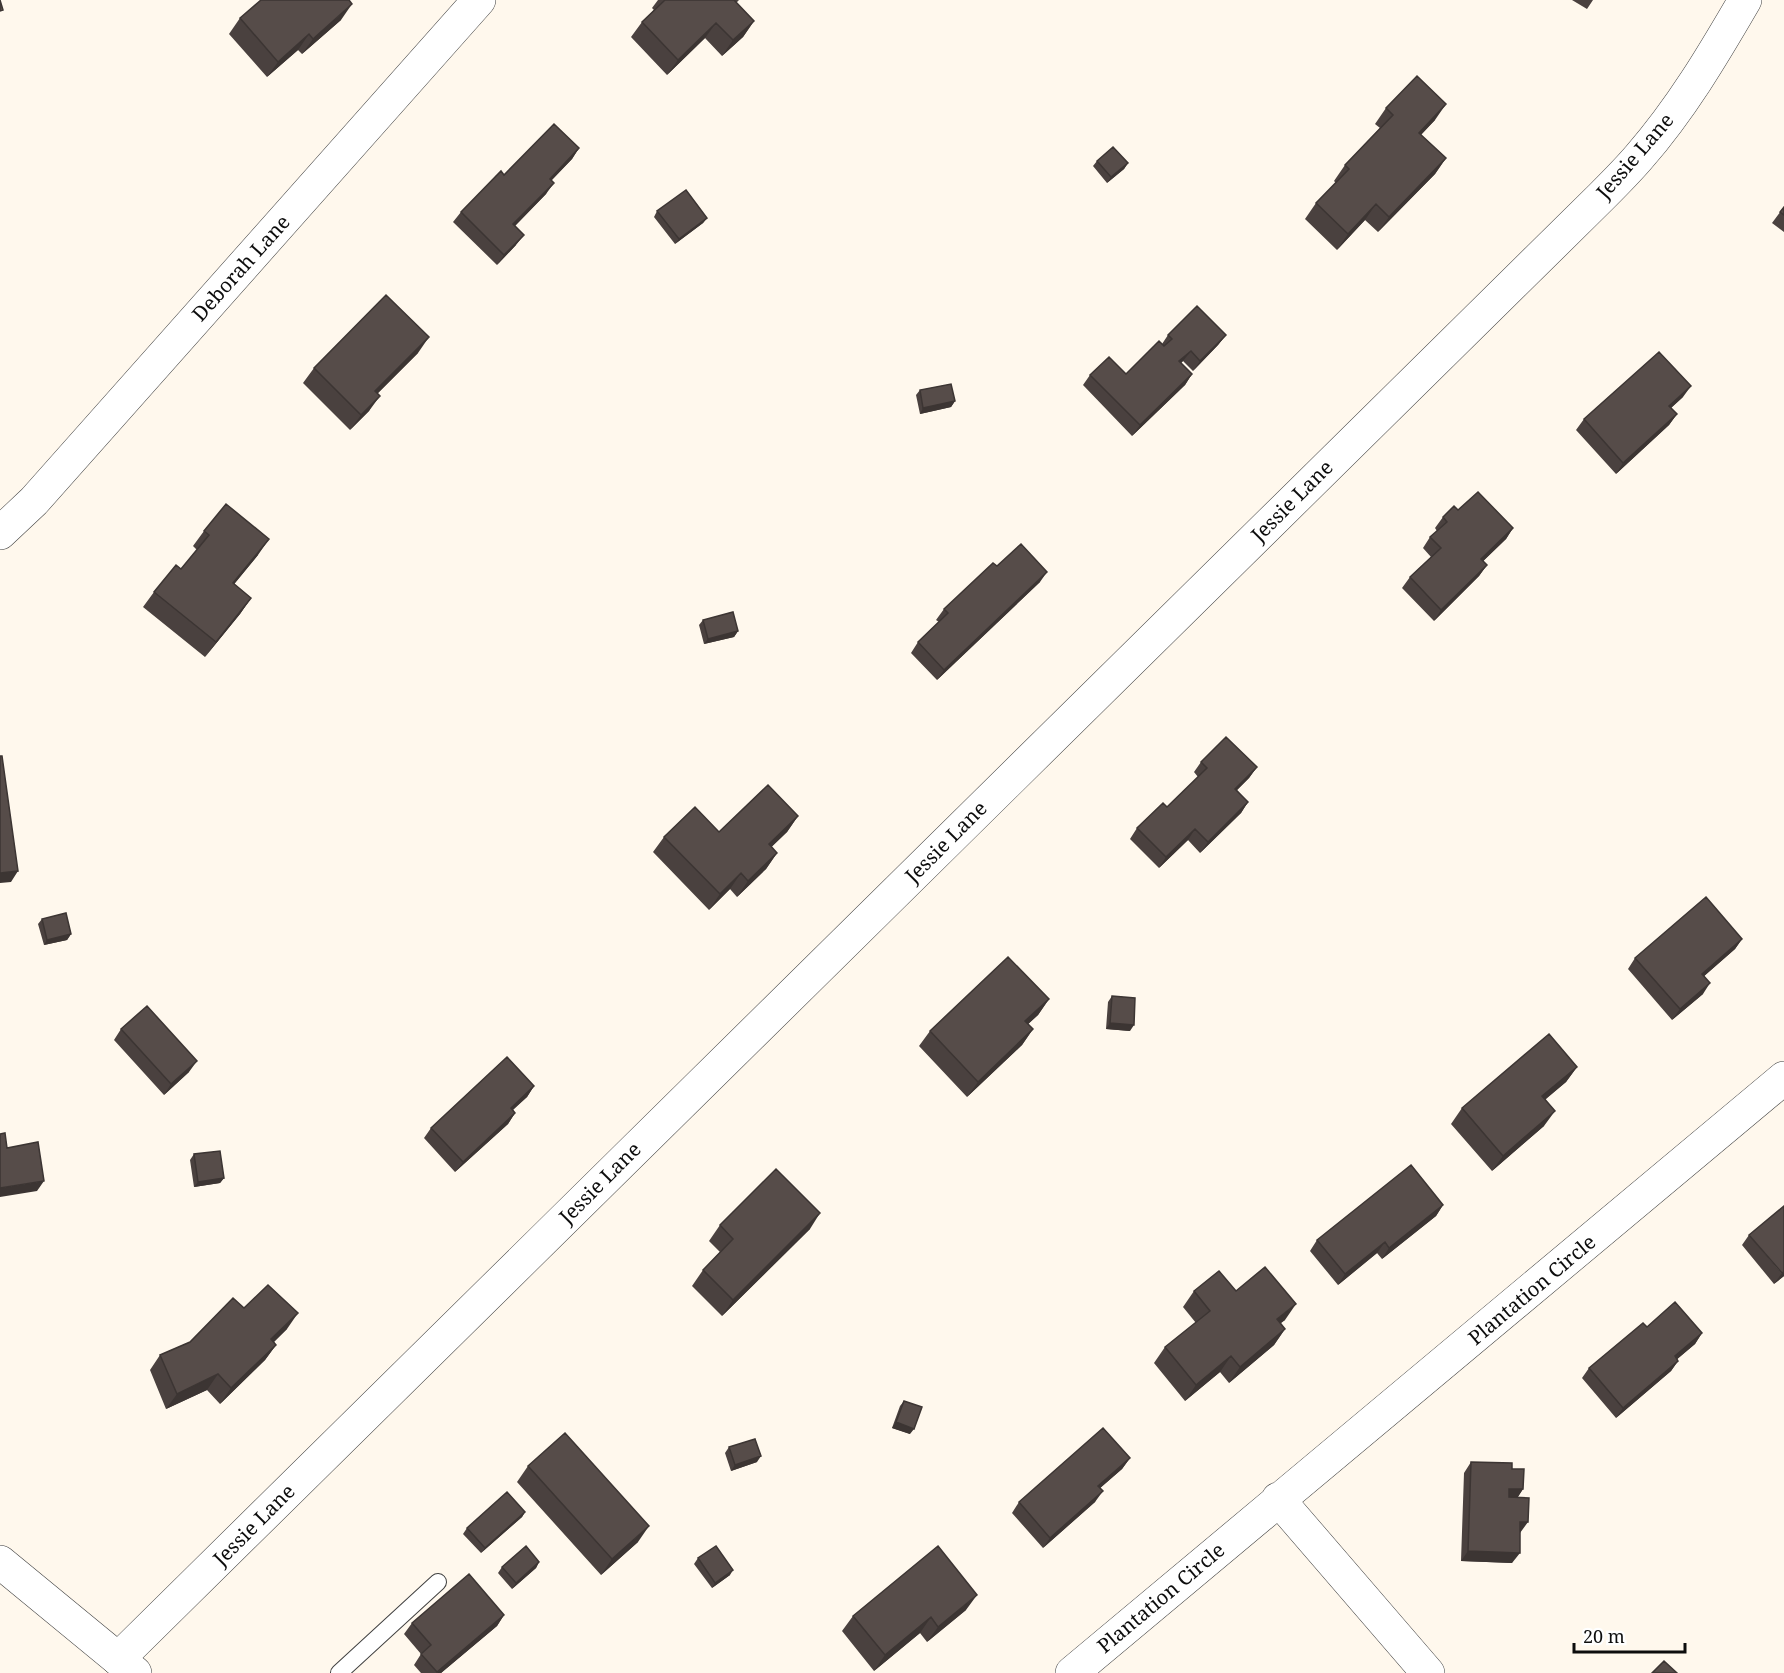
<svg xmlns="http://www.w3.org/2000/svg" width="1784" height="1673" font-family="'Noto Serif',serif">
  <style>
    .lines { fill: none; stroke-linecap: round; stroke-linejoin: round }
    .service-casing { stroke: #404040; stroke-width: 18 }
    .minor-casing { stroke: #404040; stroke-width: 34 }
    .tertiary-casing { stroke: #404040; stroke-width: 34 }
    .service { stroke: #fff; stroke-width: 16 }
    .minor { stroke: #fff; stroke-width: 33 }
    .tertiary { stroke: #fff; stroke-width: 33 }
    .wall { fill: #4a413f }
    .shaded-wall { fill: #3c3533 }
    .building { fill: #564c49; stroke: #3c3533; stroke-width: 1.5 }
    .labels { text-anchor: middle; stroke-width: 6; stroke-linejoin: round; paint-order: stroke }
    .street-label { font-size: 20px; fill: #0d0d0d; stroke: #fff }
  </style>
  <rect width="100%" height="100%" fill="#fff8ed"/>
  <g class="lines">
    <g class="service-casing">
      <path id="service" d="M339 1673 438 1582"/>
    </g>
    <g class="minor-casing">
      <path id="minor" d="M0 533 34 501 479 0
        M1278 1499 1428 1673
        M118 1659 1601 197C1614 184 1627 171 1639 157 1681 109 1713 55 1745 0
        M1072 1673 1784 1078"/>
    </g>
    <g class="tertiary-casing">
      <path id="tertiary" d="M0 1562 135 1673"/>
    </g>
    <use href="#service" class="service"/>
    <use href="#minor" class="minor"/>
    <use href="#tertiary" class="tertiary"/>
  </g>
  <path class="wall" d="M658 0H739L736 3 754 21 743 37 722 56 705 38 667 75 631 37 642 22 654 10 652 8Z
    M1572 0H1593L1587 9Z
    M240 18 341 20 302 54 298 50 267 77 229 34Z
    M1386 108 1435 120 1421 135 1446 158 1435 174 1378 232 1365 220 1337 250 1305 219 1316 203 1336 183 1334 181 1345 165 1380 128 1375 124Z
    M579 148 572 159 551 181 546 194 515 226 516 245 497 265 453 222 461 212 504 175Z
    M1097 161 1128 163 1124 169 1107 183 1093 166Z
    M1784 207V232L1772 223Z
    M657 211 707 218 703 223 675 244 654 217Z
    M1168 335H1226L1218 345 1193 371 1183 361 1181 363 1192 374 1185 385 1132 436 1083 385 1090 375 1126 374 1162 344Z
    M418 353 378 393 369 411 350 430 303 383 314 368Z
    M920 390 955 401 951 407 920 414 916 395Z
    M1683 397 1671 408 1677 414 1669 425 1616 474 1576 430 1584 419Z
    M1458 510 1513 528 1506 539 1483 561 1487 565 1479 576 1434 621 1402 588 1410 577 1431 557 1423 548 1430 537 1437 531 1435 528 1443 517Z
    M204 531 258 555 234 584 251 598 240 614 205 657 143 607 154 592 181 569 197 550 193 546Z
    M997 566 1040 582 937 680 911 653 918 642 939 622 936 620 944 609Z
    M703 620 738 631 734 637 704 644 699 625Z
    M1201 762 1257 767 1249 778 1237 790 1248 802 1241 813 1200 853 1188 840 1159 868 1130 839 1137 828 1167 807 1198 777 1194 772Z
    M798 816 787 832 771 847 777 853 766 869 737 897 730 889 709 910 653 852 664 837 719 832Z
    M42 919 71 934 67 940 44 945 38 924Z
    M1742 939 1735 949 1704 976 1703 994 1672 1020 1628 969 1635 958Z
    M1112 996 1130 1031 1106 1029 1108 1002Z
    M1049 999 1038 1015 1028 1024 1033 1029 1022 1045 967 1097 919 1046 930 1031Z
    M121 1029 189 1072 164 1095 114 1040Z
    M1577 1067 1566 1082 1546 1099 1544 1126 1492 1171 1451 1124 1462 1108Z
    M534 1086 527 1097 513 1110 515 1113 508 1124 455 1172 424 1138 431 1128Z
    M194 1154 224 1178 220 1183 194 1187 190 1160Z
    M1443 1205 1436 1216 1382 1259 1377 1253 1338 1285 1310 1251 1317 1240Z
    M720 1225 810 1229 722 1316 692 1286 703 1270 720 1252 709 1241Z
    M1749 1235 1784 1276 1774 1284 1742 1245Z
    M1194 1291H1236L1285 1320 1280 1323 1285 1329 1274 1345 1229 1383 1220 1372 1185 1401 1154 1363 1165 1347 1196 1323 1183 1307Z
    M244 1308 287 1329 274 1342 276 1345 265 1360 220 1404 207 1390 166 1409 150 1370 160 1355 190 1342Z
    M1647 1327 1702 1333 1695 1344 1677 1359 1678 1361 1671 1371 1616 1418 1582 1378 1589 1368Z
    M904 1401 910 1434 892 1428 900 1406Z
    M729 1447 757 1462 731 1471 725 1453Z
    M1130 1458 1122 1469 1100 1488 1095 1502 1043 1548 1012 1513 1019 1502Z
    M1471 1462 1512 1469 1523 1489 1517 1498 1520 1533 1512 1563 1461 1561 1464 1473Z
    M528 1466 638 1542 601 1575 517 1482Z
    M525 1512 522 1517 481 1553 463 1534 467 1528Z
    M698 1558 730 1575 712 1588 694 1564Z
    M539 1562 536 1568 512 1589 498 1573 502 1567Z
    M966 1610 927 1642 920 1633 874 1671 842 1631 853 1616Z
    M504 1615 497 1626 441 1673H421L414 1665 421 1654 404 1634 412 1623Z"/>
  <path class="shaded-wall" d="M352 4 341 20 302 54 313 39Z
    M754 21 743 37 722 56 733 40Z
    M716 23 705 38 667 75 678 60Z
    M309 34 298 50 267 77 278 62Z
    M1446 104 1435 120 1408 148 1419 133Z
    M579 148 572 159 542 190 550 179Z
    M1446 158 1435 174 1378 232 1389 217Z
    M1128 163 1124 169 1107 183 1111 177Z
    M554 183 546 194 506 235 513 224Z
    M1376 204 1365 220 1337 250 1348 234Z
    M707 218 703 223 675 244 679 239Z
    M524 235 516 245 497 265 504 255Z
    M1226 335 1218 345 1193 371 1200 361Z
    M429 337 418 353 364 407 375 391Z
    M1191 351 1183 361 1172 372 1179 361Z
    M1192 374 1185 385 1132 436 1140 425Z
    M1691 386 1683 397 1662 416 1669 406Z
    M380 396 369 411 350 430 361 415Z
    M955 401 951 407 920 414 923 408Z
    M1677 414 1669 425 1616 474 1623 463Z
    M1513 528 1506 539 1474 570 1481 559Z
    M269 539 258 555 222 599 233 583Z
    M1487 565 1479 576 1434 621 1441 610Z
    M1047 572 1040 582 937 680 944 670Z
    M251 598 240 614 205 657 216 642Z
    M738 631 734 637 704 644 708 639Z
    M1257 767 1249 778 1228 799 1235 789Z
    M1248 802 1241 813 1200 853 1208 842Z
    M798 816 787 832 758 860 769 844Z
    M1195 829 1188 840 1159 868 1166 857Z
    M777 853 766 869 737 897 748 881Z
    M18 871 11 882 0 883V873Z
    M741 873 730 889 709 910 720 894Z
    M71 934 67 940 44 945 47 940Z
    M1742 939 1735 949 1694 985 1702 974Z
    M1710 983 1703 994 1672 1020 1680 1009Z
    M1049 999 1038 1015 1014 1037 1025 1021Z
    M1110 1023 1134 1025 1130 1031 1106 1029Z
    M1033 1029 1022 1045 967 1097 978 1082Z
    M197 1061 189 1072 164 1095 171 1084Z
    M1577 1067 1566 1082 1531 1111 1542 1096Z
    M534 1086 527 1097 503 1118 511 1108Z
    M1555 1111 1544 1126 1492 1171 1503 1156Z
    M515 1113 508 1124 455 1172 463 1162Z
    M224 1178 220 1183 194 1187 198 1182Z
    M44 1181 37 1191 0 1197V1188Z
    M1443 1205 1436 1216 1382 1259 1389 1248Z
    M820 1213 810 1229 722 1316 733 1300Z
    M1385 1242 1377 1253 1338 1285 1345 1274Z
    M1784 1272V1276L1774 1284 1782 1273Z
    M1296 1304 1285 1320 1266 1335 1277 1319Z
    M298 1313 287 1329 260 1355 271 1339Z
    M1285 1329 1274 1345 1229 1383 1240 1367Z
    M1702 1333 1695 1344 1668 1367 1675 1356Z
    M276 1345 265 1360 220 1404 231 1388Z
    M1231 1356 1220 1372 1185 1401 1196 1385Z
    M1678 1361 1671 1371 1616 1418 1623 1408Z
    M218 1374 207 1390 166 1409 177 1394Z
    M896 1422 914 1429 910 1434 892 1428Z
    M761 1456 757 1462 731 1471 735 1465Z
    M1130 1458 1122 1469 1091 1496 1098 1486Z
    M1509 1489H1523L1516 1500 1502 1499Z
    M1103 1491 1095 1502 1043 1548 1050 1538Z
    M525 1512 522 1517 481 1553 485 1548Z
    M1520 1522H1528L1520 1533H1513Z
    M649 1526 638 1542 601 1575 612 1559Z
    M1468 1551 1520 1553 1512 1563 1461 1561Z
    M539 1562 536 1568 512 1589 516 1583Z
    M733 1570 730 1575 712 1588 715 1583Z
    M977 1595 966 1610 927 1642 938 1627Z
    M504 1615 497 1626 441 1673H437Z
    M931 1617 920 1633 874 1671 885 1655Z"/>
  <path class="building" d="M0 0 3 10 0 11Z
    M261 0H349L352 4 313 39 309 34 278 62 240 18Z
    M665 0H734L754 21 733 40 716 23 678 60 642 22Z
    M1417 76 1446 104 1419 133 1446 158 1389 217 1376 204 1348 234 1316 203 1349 169 1345 165 1393 115 1386 108Z
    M554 124 579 148 550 179 554 183 513 224 524 235 504 255 461 212 501 171 504 175Z
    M1113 147 1128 163 1111 177 1097 161Z
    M686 190 707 218 679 239 657 211Z
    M1784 207V215L1780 212Z
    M386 295 429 337 375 391 380 396 361 415 314 368Z
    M1197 306 1226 335 1200 361 1191 351 1179 361 1192 374 1140 425 1090 375 1109 357 1126 374 1159 341 1164 346 1172 339 1168 335Z
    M1659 352 1691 386 1669 406 1677 414 1623 463 1584 419Z
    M951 384 955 401 923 408 920 390Z
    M1478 492 1513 528 1481 559 1487 565 1441 610 1410 577 1441 548 1430 537 1447 522 1443 517 1454 506 1458 510Z
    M226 504 269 539 233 583 251 598 216 642 154 592 176 565 181 569 209 535 204 531Z
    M1021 544 1047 572 944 670 918 642 948 613 944 609 993 563 997 566Z
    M733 612 738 631 708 639 703 620Z
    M1226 737 1257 767 1235 789 1248 802 1208 842 1195 829 1166 857 1137 828 1163 803 1167 807 1207 768 1201 762Z
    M0 756H2L18 871 0 873Z
    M768 785 798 816 769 844 777 853 748 881 741 873 720 894 664 837 695 807 719 832Z
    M1706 897 1742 939 1702 974 1710 983 1680 1009 1635 958Z
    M66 913 71 934 47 940 42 919Z
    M1008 957 1049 999 1025 1021 1033 1029 978 1082 930 1031Z
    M1112 996 1135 998 1134 1025 1110 1023Z
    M147 1006 197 1061 171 1084 121 1029Z
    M1549 1034 1577 1067 1542 1096 1555 1111 1503 1156 1462 1108Z
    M507 1057 534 1086 511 1108 515 1113 463 1162 431 1128Z
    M5 1133 7 1148 38 1142 44 1181 0 1188V1134Z
    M220 1151 224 1178 198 1182 194 1154Z
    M1411 1165 1443 1205 1389 1248 1385 1242 1345 1274 1317 1240Z
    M776 1169 820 1213 733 1300 703 1270 733 1239 720 1225Z
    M1784 1206V1272L1782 1273 1749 1235Z
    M1265 1267 1296 1304 1277 1319 1285 1329 1240 1367 1231 1356 1196 1385 1165 1347 1210 1311 1194 1291 1219 1271 1236 1291Z
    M268 1285 298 1313 271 1339 276 1345 231 1388 218 1374 177 1394 160 1355 190 1342 233 1298 244 1308Z
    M1675 1302 1702 1333 1675 1356 1678 1361 1623 1408 1589 1368 1643 1323 1647 1327Z
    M904 1401 922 1407 914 1429 896 1422Z
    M1103 1428 1130 1458 1098 1486 1103 1491 1050 1538 1019 1502Z
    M565 1433 649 1526 612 1559 528 1466Z
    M755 1439 761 1456 735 1465 729 1447Z
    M1471 1462 1512 1463V1469H1524L1523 1489H1509V1497L1529 1498 1528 1522H1520V1553L1468 1551Z
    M507 1492 525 1512 485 1548 467 1528Z
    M526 1546 539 1562 516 1583 502 1567Z
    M716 1546 733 1570 715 1583 698 1558Z
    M938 1546 977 1595 938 1627 931 1617 885 1655 853 1616Z
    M469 1574 504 1615 437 1672 421 1654 431 1645 412 1623Z
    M1664 1661 1677 1673H1652Z"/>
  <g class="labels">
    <g class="street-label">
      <text transform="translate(1635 156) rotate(-49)" y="7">Jessie Lane</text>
      <text transform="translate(241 268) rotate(-48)" y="7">Deborah Lane</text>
      <text transform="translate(1292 501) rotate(-45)" y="7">Jessie Lane</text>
      <text transform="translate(946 842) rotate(-45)" y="7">Jessie Lane</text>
      <text transform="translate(600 1183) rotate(-45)" y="7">Jessie Lane</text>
      <text transform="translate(1532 1290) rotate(-40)" y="7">Plantation Circle</text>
      <text transform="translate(254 1525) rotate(-45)" y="7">Jessie Lane</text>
      <text transform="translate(1161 1598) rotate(-40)" y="7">Plantation Circle</text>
    </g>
  </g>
  <path d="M1574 1643v9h111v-9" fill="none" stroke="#0d0d0d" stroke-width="3"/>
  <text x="1583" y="1643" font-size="18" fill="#0d0d0d" stroke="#ffffff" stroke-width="4.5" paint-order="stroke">20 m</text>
</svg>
